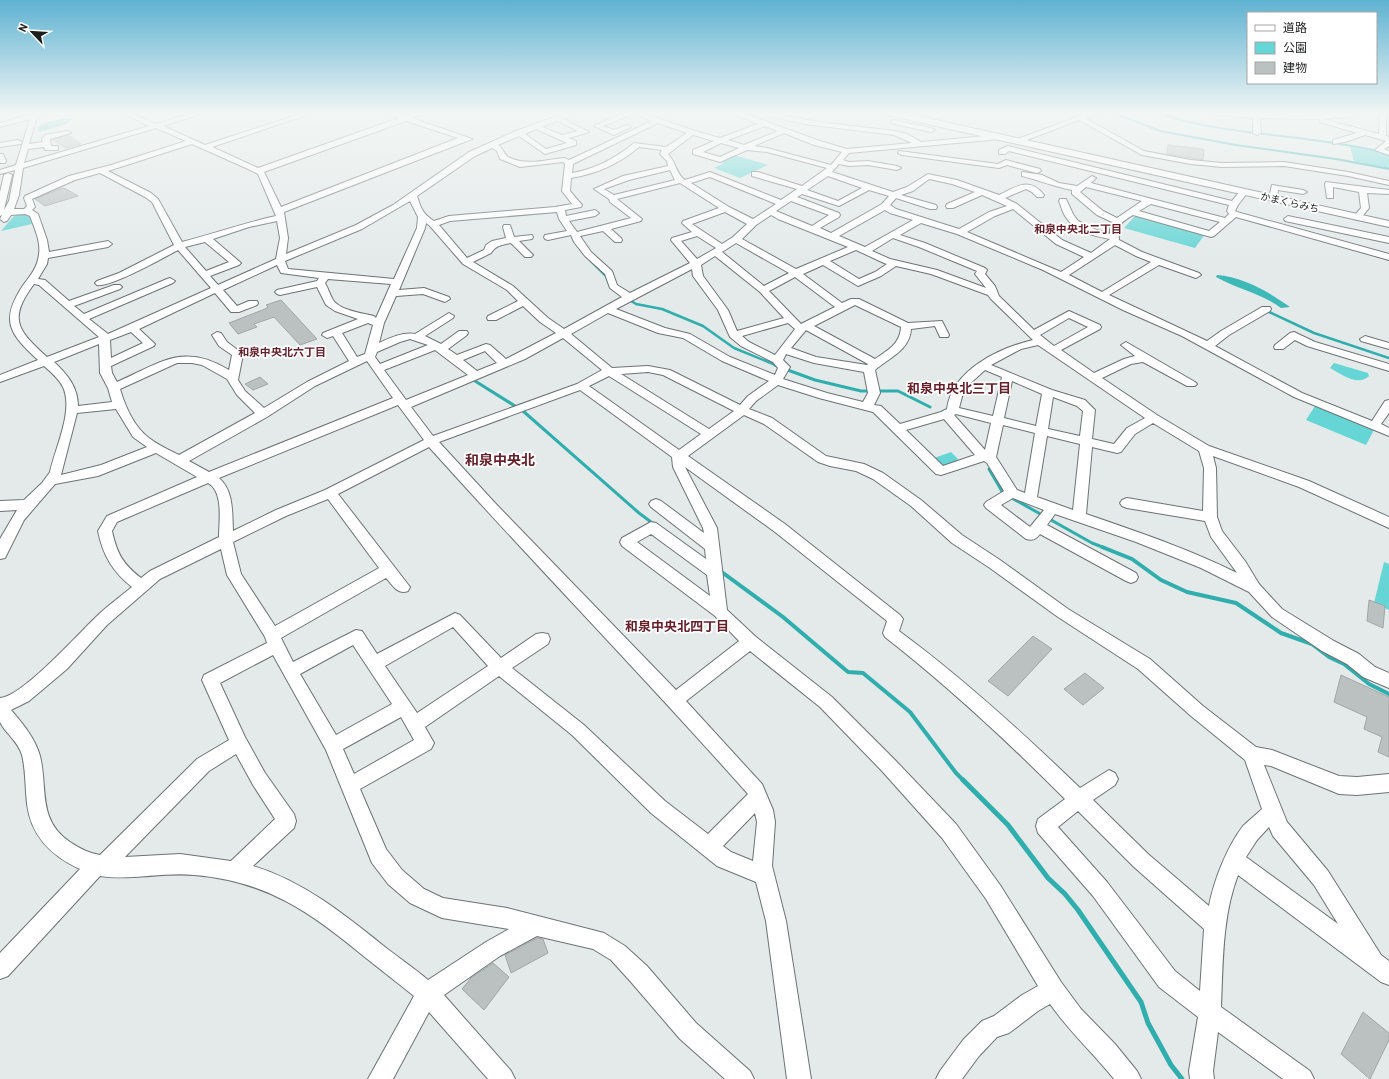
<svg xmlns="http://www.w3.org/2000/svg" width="1389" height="1079" font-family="Barlow,'Noto Sans JP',sans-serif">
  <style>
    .green { fill: #66d5d5 }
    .forest { fill: #3fb8b8 }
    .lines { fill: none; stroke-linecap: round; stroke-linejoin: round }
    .stream-far4 { stroke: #30aeae; stroke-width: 2 }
    .stream-far3 { stroke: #30aeae; stroke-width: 2.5 }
    .stream-far2 { stroke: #30aeae; stroke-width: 3 }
    .stream-far1 { stroke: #30aeae; stroke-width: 4 }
    .stream { stroke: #30aeae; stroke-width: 5 }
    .building { fill: #bbc1c1; stroke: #a0a6a6 }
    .minor-casing { stroke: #6d7373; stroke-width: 2 }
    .major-casing { stroke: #6d7373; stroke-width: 2 }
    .minor { fill: #fff; fill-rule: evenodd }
    .major { fill: #fff; fill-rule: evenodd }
    .labels { text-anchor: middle; stroke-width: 3.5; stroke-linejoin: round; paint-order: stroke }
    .far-street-label { font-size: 10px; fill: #1d1f1f; stroke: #fff }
    .far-neighbourhood-label { font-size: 11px; font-weight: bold; fill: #66202a; stroke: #fff }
    .neighbourhood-label { font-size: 13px; font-weight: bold; fill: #66202a; stroke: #fff }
    .quarter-label { font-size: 14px; font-weight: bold; fill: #66202a; stroke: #fff }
  </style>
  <rect width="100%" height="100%" fill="#e3eae9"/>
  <path class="green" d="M1350 147 1389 154V169L1354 161Z
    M734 155 768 165 740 178 714 168 724 163 720 161Z
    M19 214 30 216 32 224 1 231 14 216Z
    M1136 215 1205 234 1195 248 1124 228Z
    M1334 363 1368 373 1369 376C1358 387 1341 374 1330 368Z
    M1315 406 1321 407 1375 428 1366 445 1306 420Z
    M951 452 959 460C947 465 944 469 934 458Z
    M1384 562 1389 564V610L1374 603Z"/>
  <path class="forest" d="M64 118 72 119 67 124 39 132 38 128 42 124Z
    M1217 275C1243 277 1269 292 1290 307L1281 308C1261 293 1237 289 1216 277Z"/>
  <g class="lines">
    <path class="stream-far4" d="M1112 112 1160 131 1236 145 1336 159 1389 169
      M1156 112C1194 126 1232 130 1272 135 1311 139 1350 145 1389 153"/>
    <path class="stream-far3" d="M591 261 606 276 611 288
      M628 299 636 304 662 309 703 326 734 348 778 366
      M1269 312 1314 333 1389 358"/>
    <path class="stream-far2" d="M775 365 780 367
      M785 369 815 380 861 391H898L930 407
      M475 381 523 411 639 513 655 525
      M989 469 1003 493 1092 543 1105 548"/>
    <path class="stream-far1" d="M1102 547 1132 559 1161 580 1187 592 1236 603 1281 633 1312 644 1329 657 1344 664 1369 684 1389 694
      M719 570 783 617 848 672 863 673 910 712 956 773 964 781"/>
    <path class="stream" d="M963 780 1008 825 1048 878 1065 894 1078 910 1141 1002 1148 1023 1171 1065 1182 1079"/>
  </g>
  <path class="building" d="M68 135 81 144 66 148 53 140Z
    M1168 145 1202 149 1204 150 1203 160 1167 154Z
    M62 188 66 189 78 196 45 206 35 199Z
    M281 300 317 339 300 345 274 317 254 324 257 327 238 334 229 323 265 309 268 307 266 305Z
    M260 377 268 384 253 390 245 384Z
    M1369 600 1385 606 1383 628 1367 621Z
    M1033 636 1052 649 1008 696 988 681Z
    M1085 673 1104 688 1083 705 1064 689Z
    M1341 675 1389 697V757L1378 752 1382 737 1364 729 1367 717 1334 702Z
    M537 938 543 939 548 953 511 973 505 955Z
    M493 963 509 977 484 1010 462 989 471 978Z
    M1363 1012 1389 1033V1040L1370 1079 1341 1054Z"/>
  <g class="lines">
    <g class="minor-casing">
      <path id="minor" d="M34 112H51L37 117 29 144 43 142 42 139 45 135 67 131 71 133 50 139 51 146H58V150H45L44 147 28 149 24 163 149 126 120 112H129L156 124 196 112H207L163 126 205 145 306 112H316L212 147 258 168 399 118 384 112H394L406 116 416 112H426L412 118 472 139 284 212 288 238 286 254 356 225 393 205 469 152 516 131 568 112H578L563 119 589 132 569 138 576 141V145L545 154 519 136 498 145C503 148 504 154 508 157 525 166 546 160 564 158L569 160 652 121 632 114 603 126 614 130 628 125 631 127 614 135 594 126 625 112H640L695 131 720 138 758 124 730 112H740L820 141 847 149 912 143 894 135 805 124 772 117 762 112H773L795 118 826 123 895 131 907 134 921 142 997 135H1000V139L849 153 843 160 849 162 868 161 897 166 901 168 897 170 868 165 849 166 839 164 832 172 893 192 907 187 928 174 957 180 999 195C1016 187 1029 176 1044 195L1043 197H1037L1032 192 1026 189 1005 198 1017 204 1062 240 1091 253 1110 239C1094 236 1075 232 1065 216 1062 211 1061 206 1059 201L1060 199H1066L1073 214 1078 221 1094 229 1110 234V229L1112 222 1097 215 1072 194V190C1055 187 1039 180 1022 176V172L1042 175 1059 183 1077 186 1092 176 1096 178 1091 183 1225 218 1229 214 1227 211 1229 205 1009 151 1005 154H999V150L1008 146 1232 201 1241 190H1247L1248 192 1238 205 1235 211 1237 212 1389 254V260L1236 217 1214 236 1211 237 1133 215C1120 223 1118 224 1119 240L1142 252 1199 273 1201 275 1196 278 1193 277 1159 265 1109 295 1207 341 1221 331 1262 307H1270L1271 309 1270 311 1229 335 1215 346 1302 393 1372 421 1385 401 1389 400V413L1381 424 1389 428V436L1294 397 1182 336 1123 310 1043 270 957 234 921 223 900 235 925 243 985 268 987 270 985 274 995 286 999 296 1034 330 1069 311 1100 325 1101 327 1100 329 1061 350 1094 373 1124 359 1135 356 1121 345 1126 342 1195 382 1197 384 1195 386H1187L1143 362 1131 364 1102 378 1157 415 1209 446 1309 481 1389 517V528L1299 487 1213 456 1216 468 1217 517 1222 531 1245 561 1259 584 1282 609 1334 641 1359 654 1375 667 1389 673V688L1363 677 1347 664 1322 651 1272 617 1249 592 1201 568 1136 542 1055 514 1047 525 1136 573 1138 577 1136 581 1131 583 1126 581 1040 534C1036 539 1033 541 1026 539L986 508 984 505 986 502 1004 491 987 463 984 461 941 475 936 474 873 412 819 398 778 385 756 401 749 409 772 418 826 456 864 464 883 473 921 500 962 535 1000 560 1068 609 1150 659 1203 706 1256 747 1272 750 1339 776 1357 777 1389 774V792L1357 795 1339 794 1271 766 1264 765 1287 822 1328 871 1381 955 1389 961V985L1381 982 1238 875C1222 917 1223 963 1221 1007L1310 1071 1314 1079H1283L1218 1032 1213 1071 1214 1079H1190L1189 1071 1198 1017 1159 987 1093 896 1038 833 1036 826 1038 819 1065 799C1008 742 949 687 885 637L883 633 887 621 775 532 685 467 717 528 727 610 756 637 832 697 894 759 956 824 1000 885 1061 982 1081 1009 1115 1044 1137 1071 1141 1079H1114C1093 1053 1069 1031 1050 1004L1038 1011 1009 1033 997 1037 979 1056 962 1079H936L940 1071 963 1040 982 1021 994 1016 1022 995 1038 986 986 899 942 838 882 771 820 707 750 651 686 701 762 784 773 810 775 822 772 866 786 921 811 1079H787L766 921 756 882 717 866 651 813 572 735 499 676 425 727 434 743 431 749 360 789 386 849 402 870 424 889 443 898 507 908 604 933 625 946 647 966 696 1023 750 1071 754 1079H725L680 1039 631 982 611 960 593 949 537 936 500 956 444 995 511 1071 515 1079H488L429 1012 393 1079H368L414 996C398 983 382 971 366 958 311 913 268 881 194 875 163 872 130 881 100 876L8 976 0 979V953L80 869C51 856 31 836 27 804 25 787 26 771 22 755 18 741 5 733 0 722 0 716 0 704 0 698 22 697 78 634 96 617 107 606 120 597 132 587 112 571 103 555 98 531L107 516 197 477 156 453 98 476 55 484 24 520 5 558 0 559V539L17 510 0 511V501L24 500 42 483 50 472C55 448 74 411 63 387 59 379 51 372 44 366L0 382V375L38 360C8 333 0 319 24 284 31 275 38 266 39 254 41 241 34 227 30 216L25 214 11 215 7 221 4 222 0 219 2 215 0 216V192L4 175 8 173 12 175 4 210 9 201 15 170 0 174V170L16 165 30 119 0 127V123L32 114ZM406 121 458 138 281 207 264 172ZM557 121 578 131 562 135 542 127ZM658 123 687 133 666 147 634 143C616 158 595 169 572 173L573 164ZM765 126 778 131 744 145 728 140ZM156 128 186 141 111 165 69 176 25 196 24 198 27 206 24 209H14L19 195 23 168ZM536 129 565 142 567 143 546 149 525 134ZM784 133 814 145 842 152 831 165 767 148 754 146ZM693 135 714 141 693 150V154L720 162 747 150 767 152 827 168 802 186 758 172H752V176L797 189 781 200 710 172 685 180C676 174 676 162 668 154ZM721 143 739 148 720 157 703 152ZM192 144 246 168 258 174 276 216C244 223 213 234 182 242L158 199 151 193 108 171ZM639 147 662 150 660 154 667 161 668 166 623 176 594 189 609 199 610 202 631 218 577 232 569 221 595 216 599 213 595 210 566 216 565 210 581 207 582 205 570 191 571 178C596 174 619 164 639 147ZM492 148 497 151 500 159 520 167 563 162 565 164 562 191 572 204 555 207 449 216 434 221C423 214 421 209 417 196L475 156ZM670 170 675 180 614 195 604 189 629 180ZM100 173 145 197 152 202 174 245 119 273 97 281 95 283 97 285C110 288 163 258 178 250L211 288 108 334 89 319 173 283 175 281 170 278 167 279 84 314 74 306 120 289 122 287 120 285H114L69 301 45 280 38 279 47 264 48 258 108 247 112 244 108 241 49 252 47 240 38 214 32 210 35 207 32 199 75 180ZM828 176 862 188 838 201 807 190ZM710 177 776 204 753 219 729 207 691 183ZM929 179 952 184 975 192 947 204 946 206 947 208H953L982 195 1007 206 989 212 959 229 896 209 890 205 896 198 930 209H936L937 207 936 205 901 195 913 191ZM680 183 719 208 683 221 682 223 692 232 672 238 671 240 690 263 630 293 617 285 612 271 591 252 580 236 603 231 615 242H621L622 240 621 238 611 229 641 221 642 219 617 199ZM1086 187 1142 201 1117 218 1103 211 1080 192ZM869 190 889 196 882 204 831 233 820 228 839 217 840 215 839 213 797 197 802 194 839 206ZM410 201 418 217 417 228 394 279 288 269 285 261 362 229ZM791 201 829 215 812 226 776 211ZM1151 204 1220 222 1209 231 1139 211ZM1013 209 1056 244 1084 257 1061 272 967 232 995 216ZM885 210 890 213 913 220 865 247 839 236ZM557 212 559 219 567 231 545 235 544 237 545 239 548 240 571 235 574 242 585 256 605 274 610 288 622 297 564 329 548 318 513 286 473 262 491 253C496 245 502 245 511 243L525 257H531L533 255 519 241 532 239 533 237 532 235 514 237 510 225H504L503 227 506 238 492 241 486 245 484 250 467 258 439 225 450 221ZM725 212 747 224 733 237 722 244 692 224ZM771 215 778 219 848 247 796 269 742 239 756 225ZM277 221 280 238 276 259 218 285 210 276 239 265 241 263 213 239 249 227ZM426 223 430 226 463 264 507 290 518 301 488 316 487 318 488 320H496L523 306 540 322 556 333 506 359 490 345 486 344 457 355 448 349 467 335 468 333 467 331H459L441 344 425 336 453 318 454 316 449 313 415 334C403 332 390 338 379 343L384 323 396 296 423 294 445 302 450 299 449 297 424 288 399 290 425 228ZM697 236 716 248 697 259 681 241ZM893 238 919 247 977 271 975 274 986 288 937 270 890 259 872 251ZM205 242 229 262 206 271 185 247ZM736 243 789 273 764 286 722 252ZM1115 245 1136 256 1151 262 1102 292 1069 275ZM856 250 884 263 887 264 875 272 859 279 830 261ZM715 256 760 292 784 318 737 331 728 310 703 276 701 265ZM277 265 281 273 319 278 317 281 277 290 275 292 277 294 280 295 317 287 326 305 335 311 358 319 323 333 322 335 327 338 333 336 349 361 307 382 264 408 245 391 238 380 243 354 227 342 221 333 217 332 212 335 219 346 232 355 229 370C183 342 160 363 117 382L112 373 111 366 154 346 155 344 139 329 215 293 231 312H239L257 305 258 303 257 301H249L237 306 223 290ZM823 265 858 286 881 276 896 266 931 274 988 295 991 299 1033 340C999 348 952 370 947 409L941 412 900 424 881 406 874 405 880 393 875 370C889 358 910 350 911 329L935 326 940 337H948L949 335 942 321 908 323 859 299H851L842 303 803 274ZM692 269 693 276 718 310 730 337 741 346 773 362 778 368 775 375 730 357 690 334 665 328 616 309ZM795 277 835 307 801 324 769 291ZM328 279 391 284 376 318 374 316C362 313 341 311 333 300 330 295 328 288 325 283ZM34 284 39 285 99 337 47 357C17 330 8 319 34 284ZM855 305 901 327C900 344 888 350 875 359L814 326ZM608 313 658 333 683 338 722 361 769 381 748 396 740 405 670 370 648 366 612 368 571 334ZM1069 318 1088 327 1054 346 1040 335ZM368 323 373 325 365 354 357 357 342 333ZM788 323 795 329 775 355 749 342 742 336ZM806 330 868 364 867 365 816 357 791 348ZM131 332 143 343 111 358 110 340ZM563 338 602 370 577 384 433 436 411 407 525 359ZM410 339 428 345 380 364 375 357 377 352 400 342ZM99 344 100 373 108 388 112 402 78 406C78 387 67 374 54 362ZM1038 345 1145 418 1127 428 1114 444 1092 439 1095 410 1085 400 1052 390 991 365 1021 349ZM435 350 468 375 406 400 384 370ZM485 351 497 363 477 371 463 360ZM786 354 814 363 864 372 868 393 863 402 827 393 783 379 790 367 783 360ZM367 361 393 398 209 472 189 461 267 417 315 386ZM177 363H192L202 365 227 379 237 395 255 413 179 455C169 450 158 445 149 438 134 427 125 406 120 389ZM985 370 1002 377 993 416 959 408 964 389ZM648 372 663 375 734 411 709 429 621 374ZM609 376 701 434 679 450 589 386ZM1012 381 1042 394 1036 426 1004 418ZM580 390 672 457 673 467 703 528 704 533 661 501 656 499 651 501 649 504 651 507 705 549 706 559 656 523 651 522 622 538 620 542 622 546 715 616 739 641 676 690 495 503 439 442ZM1053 397 1077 406 1083 411 1080 436 1048 429ZM398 405 424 440 325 490 276 510 233 531C232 513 234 491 219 478ZM116 409 133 437 147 447 101 465 61 475 77 413ZM956 414 991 423 985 450 954 415ZM744 415 764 424 818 462 830 466 856 471 873 479 911 506 952 543 990 568 1058 617 1138 669 1191 716 1245 760 1262 809C1256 815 1249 820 1243 826 1227 847 1214 880 1209 906L1148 854 1093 800 1115 785 1118 779 1115 773 1109 770 1080 788C1022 732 964 679 899 631L903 619 900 615 785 524 688 456ZM944 419 975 455 943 466 906 430ZM1153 423 1199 451 1204 468 1203 511 1127 498 1122 500 1120 503 1122 506 1127 508 1205 521 1211 537 1237 573C1189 549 1138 532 1086 514L1092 447 1117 453 1121 452 1135 434ZM1003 425 1035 433 1025 493 1017 490 996 457ZM1047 436 1080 444 1073 510 1037 497ZM429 447C534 564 644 677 748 794L708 834 665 801 584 725 512 668 548 644 550 639 548 634 542 633 536 634 501 658 460 615 455 613 377 654 362 631 356 630 293 662 281 638 386 578C393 585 397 595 408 591L410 587 338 494ZM208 483C224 492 219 521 219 537L150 571 141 578C123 564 117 554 112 531L117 522ZM1013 498 1044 510 1030 527 1001 505ZM328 499 379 568 275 626 241 574 233 542 286 516ZM651 534 707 575 710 596 637 542ZM221 549 227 575 265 637 267 643 204 675 202 680 229 740 197 759 100 855C88 853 79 848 70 842 37 820 48 788 40 756 35 738 23 724 11 710L29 701 67 669 107 625 160 579ZM453 627 488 666 417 713 385 666ZM353 645 392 704 336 735 300 674ZM273 655 326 750 372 863 388 884 410 903 442 918 509 929 486 942 428 980C414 968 399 958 385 947 345 915 303 881 253 866L294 828 296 821 294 814 265 773 245 737 220 683ZM401 717 414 740 354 774 343 749ZM236 754 253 785 275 819 231 861 180 854 125 857 209 771ZM1078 811 1134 867 1204 929 1200 991 1175 971 1107 882 1058 827ZM755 813 757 822 753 861 731 852 723 846ZM1269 827 1273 836 1314 885 1338 924 1246 857 1257 840Z
        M1094 112H1106L1085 118 1144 151 1191 160 1222 163 1284 162 1348 172 1389 181V185L1348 176 1284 166 1222 167 1191 164 1142 155 1079 120 1019 143H1013L1012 141 1080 116Z
        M1209 112 1298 116 1361 112 1346 117 1323 119 1379 134 1380 112H1386V136L1389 137V146L1384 149 1389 151V155L1375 150 1386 141 1365 135 1345 142 1333 144V140L1357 133 1320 122V119L1260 118 1261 133 1257 135 1253 133V118L1212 114Z
        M893 120 931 128 935 130 931 132 891 123V121Z
        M18 140 22 142 21 144 0 147V143Z
        M899 151 998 164 1006 160 1040 169 1041 171 1037 173 1007 165 999 168 902 155 898 153Z
        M0 154H3L6 161 5 163H0Z
        M1326 182 1389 190V194L1367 193 1369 208 1360 219 1357 220 1353 217 1361 208 1359 192 1333 187V198H1327L1325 184Z
        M1272 185 1303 190 1307 192 1303 194 1278 190 1277 198 1273 200 1269 198Z
        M1288 216 1389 237V243L1285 221 1284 219Z
        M1294 332 1315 342 1389 364V371L1307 346 1295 340 1283 349H1275L1274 347 1275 345 1290 333Z
        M1365 336 1389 343V349L1361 341 1360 339Z"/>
    </g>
    <g class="major-casing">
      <path id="major" d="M883 112H900L1389 221V227L887 115Z"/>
    </g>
    <use href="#minor" class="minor"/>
    <use href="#major" class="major"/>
  </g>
  <linearGradient id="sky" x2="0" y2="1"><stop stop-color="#5eb2d1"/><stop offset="0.43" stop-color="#f2f6f5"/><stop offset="1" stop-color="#f2f6f5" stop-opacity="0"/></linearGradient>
  <rect width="1389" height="263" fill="url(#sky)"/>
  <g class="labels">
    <g class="far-street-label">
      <text transform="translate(1290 202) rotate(13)" y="4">かまくらみち</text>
    </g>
    <g class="far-neighbourhood-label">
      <text x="1078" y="233">和泉中央北二丁目</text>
      <text x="282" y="356">和泉中央北六丁目</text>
    </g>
    <g class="neighbourhood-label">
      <text x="959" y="393">和泉中央北三丁目</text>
      <text x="677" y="631">和泉中央北四丁目</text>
    </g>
    <g class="quarter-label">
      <text x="500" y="465">和泉中央北</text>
    </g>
  </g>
  <rect x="1247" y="12" width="130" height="72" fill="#ffffff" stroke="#a5a5a5"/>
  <rect x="1255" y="25" width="20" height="6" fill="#ffffff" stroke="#a5a5a5"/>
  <text x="1283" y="32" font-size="12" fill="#1d1f1f">道路</text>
  <rect x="1255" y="42" width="20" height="12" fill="#66d5d5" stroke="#a5a5a5"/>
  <text x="1283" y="52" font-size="12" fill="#1d1f1f">公園</text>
  <rect x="1255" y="62" width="20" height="12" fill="#bbc1c1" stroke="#a5a5a5"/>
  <text x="1283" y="72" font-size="12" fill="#1d1f1f">建物</text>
  <g transform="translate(32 32) rotate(295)" stroke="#ffffff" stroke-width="3" paint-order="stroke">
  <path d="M0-3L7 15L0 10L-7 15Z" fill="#1d1f1f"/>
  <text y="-6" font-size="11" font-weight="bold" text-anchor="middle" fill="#1d1f1f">N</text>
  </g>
</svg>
